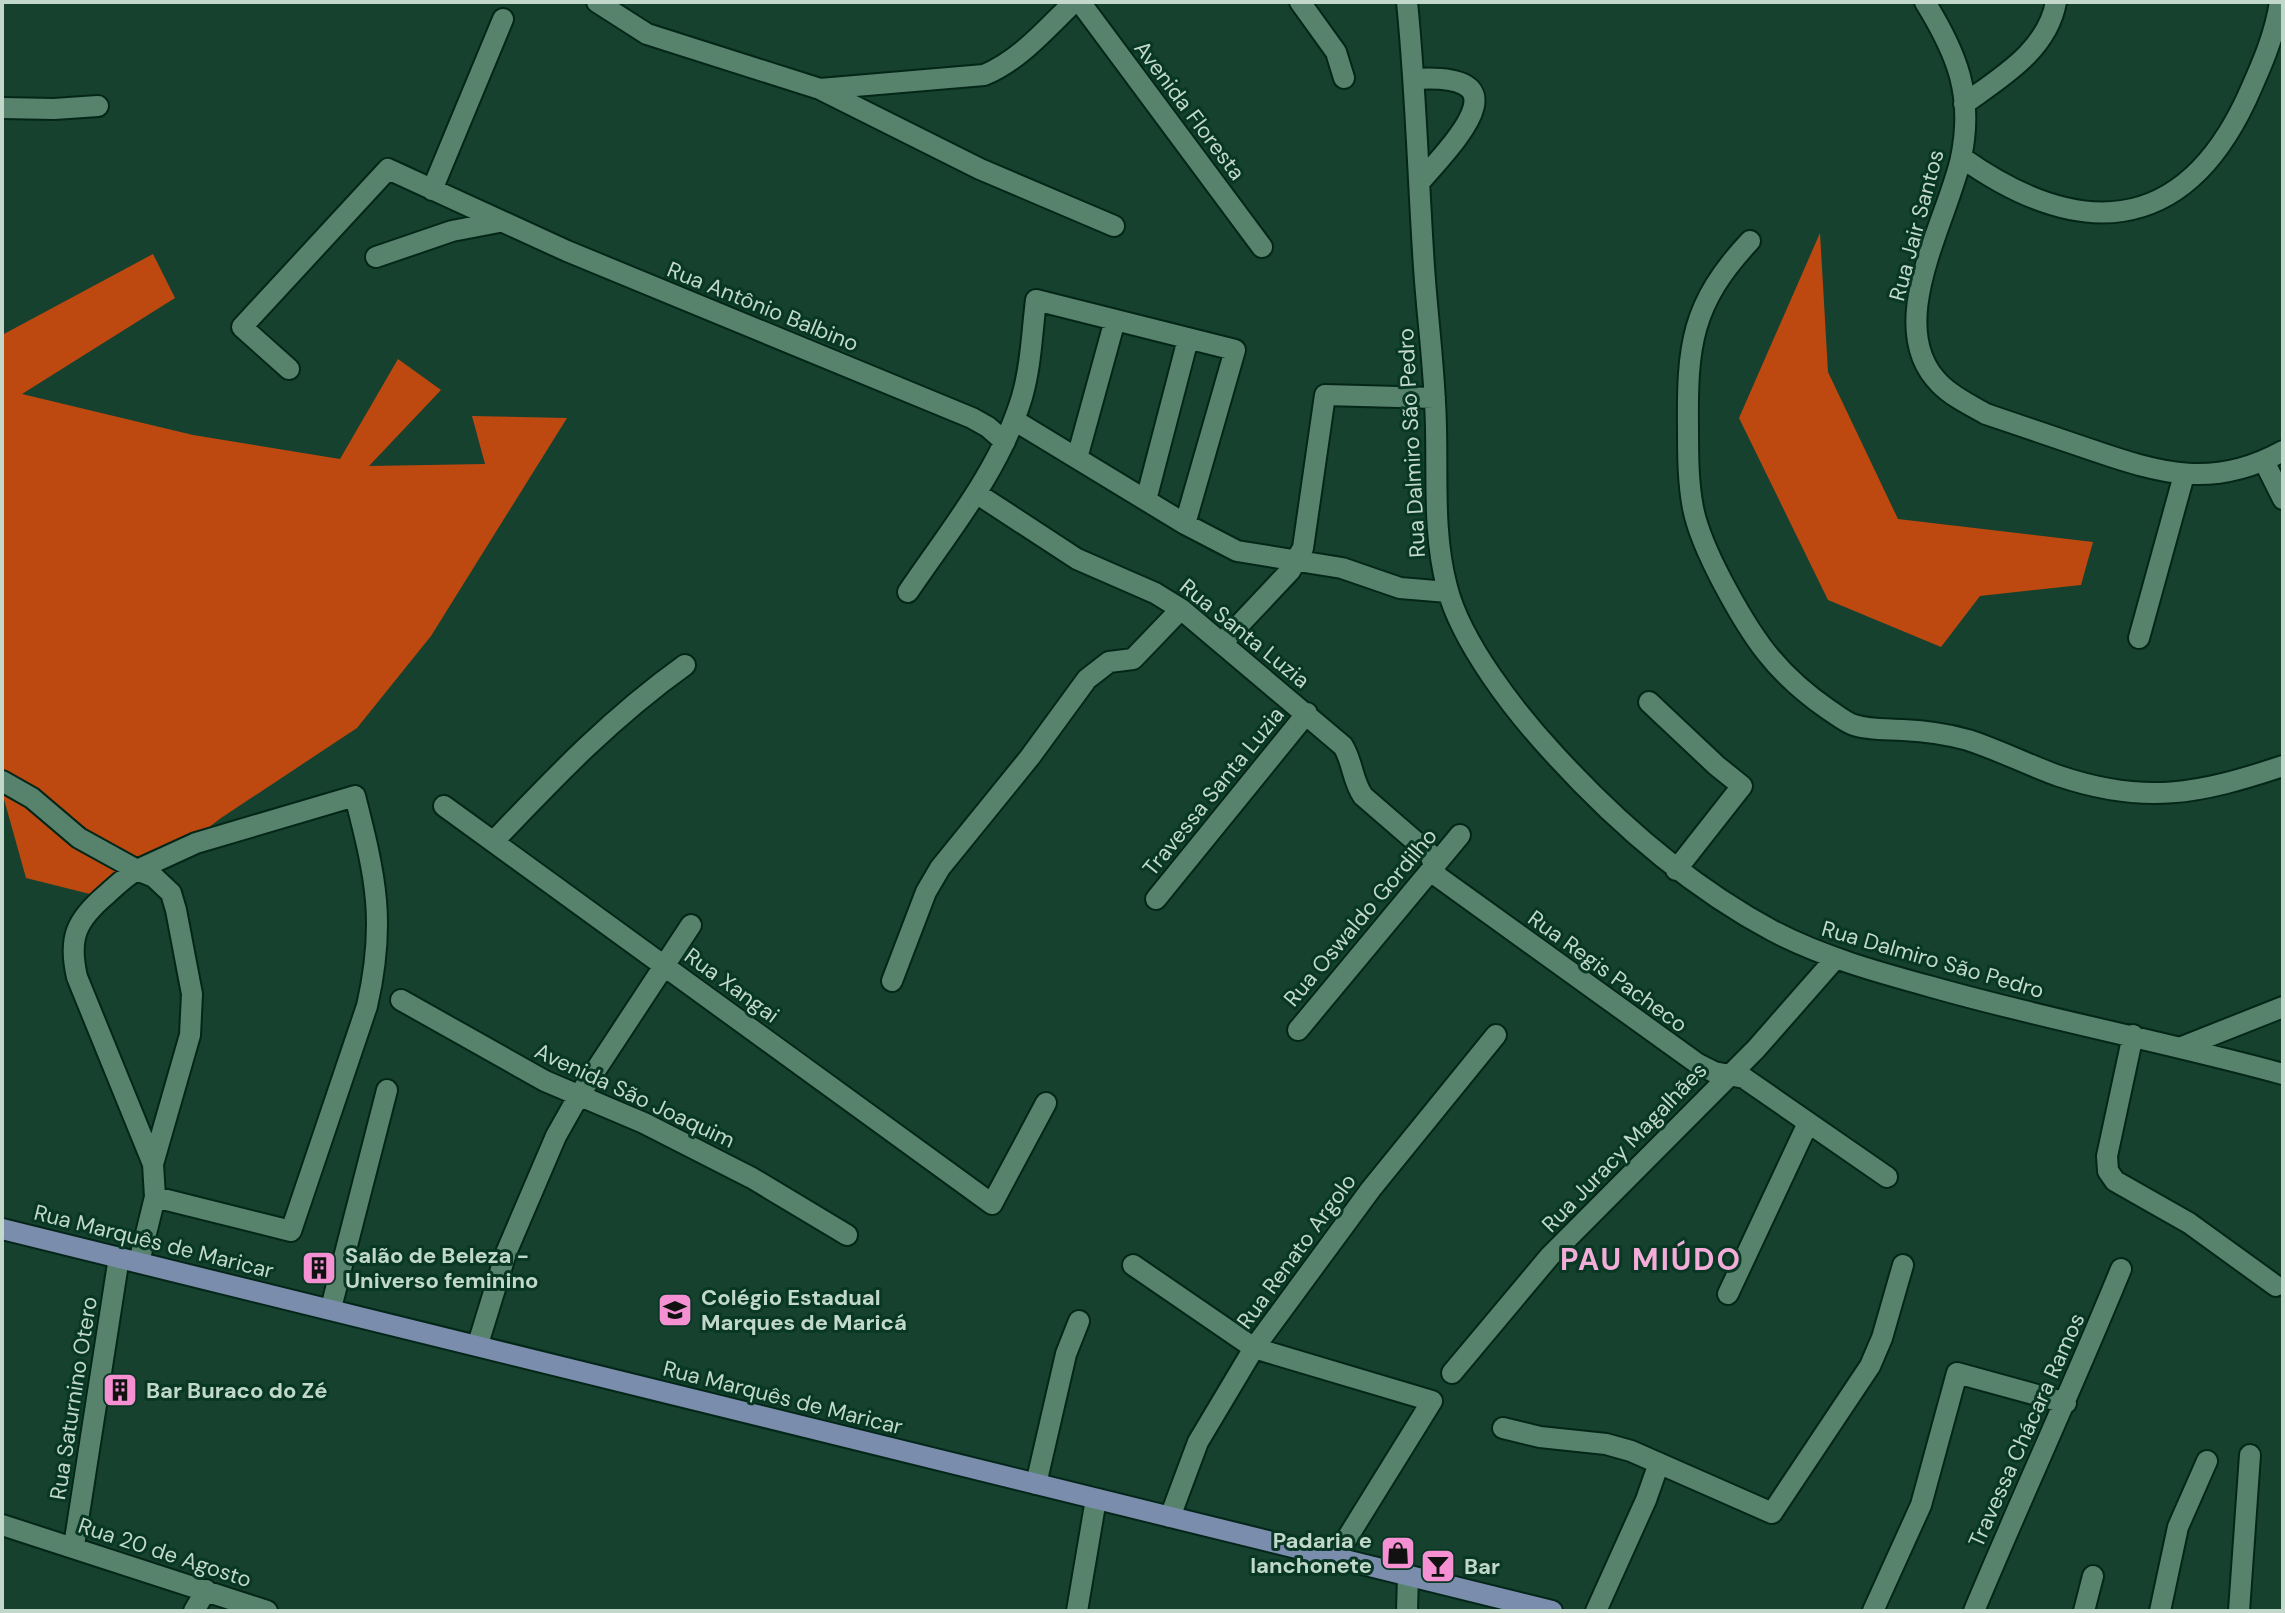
<svg xmlns="http://www.w3.org/2000/svg" width="2285" height="1613" font-family="'DM Sans',sans-serif">
  <style>
    .forest { fill: #bd4910 }
    .lines { fill: none; stroke-linecap: round; stroke-linejoin: round }
    .minor-casing { stroke: #042618; stroke-width: 24 }
    .major-casing { stroke: #042618; stroke-width: 24 }
    .minor { stroke: #57836d; stroke-width: 20 }
    .major { stroke: #7a8dad; stroke-width: 20 }
    .labels { text-anchor: middle; stroke-width: 6; stroke-linejoin: round; paint-order: stroke }
    .street-label { font-size: 22px; fill: #c1d8cb; stroke: #083724 }
    .poi-label { font-size: 22px; font-weight: bold; fill: #c1d8cb; stroke: #083724; text-anchor: start }
    .district-label { font-size: 30px; font-weight: bold; letter-spacing: 2px; fill: #f4add9; stroke: #083724 }
  </style>
  <rect width="100%" height="100%" fill="#15412e"/>
  <path class="forest" d="M1820 233 1828 372 1898 519 2093 542 2081 585 1980 596 1941 647 1828 600 1739 418Z
    M153 254 175 298 22 394 193 435 340 459 398 359 441 390 369 466 485 464 472 416 567 418 431 636 357 728 221 818 114 900 26 878 2 792V335Z"/>
  <g class="lines">
    <g class="minor-casing">
      <path id="minor" d="M597 2 647 34 820 89 984 75C1019 61 1047 28 1074 2
        M1080 2 1262 247
        M1300 2 1336 52 1344 78
        M1407 2C1416 90 1418 178 1424 267 1427 312 1433 358 1435 403 1439 464 1431 527 1447 587 1461 643 1516 713 1555 755 1619 825 1689 886 1773 931 1823 957 1877 972 1932 987 2048 1020 2167 1042 2283 1074
        M1925 2C1957 54 1974 95 1961 158 1947 222 1882 327 1940 384 1953 397 1970 405 1986 414 2021 426 2057 438 2092 450 2162 474 2214 489 2283 451
        M1414 79C1525 72 1456 140 1420 182
        M820 89 980 169 1114 226
        M1964 104C2001 77 2047 51 2056 2
        M2 108 54 109 98 106
        M1961 157C2076 239 2181 238 2246 100 2260 69 2275 36 2280 2
        M432 190 503 19
        M1750 241C1691 304 1687 346 1688 429 1688 455 1688 482 1693 508 1698 533 1710 558 1722 581 1751 636 1775 673 1829 710 1837 715 1845 722 1854 725 1869 730 1887 729 1903 730 1925 731 1947 734 1968 740 1999 750 2028 765 2059 776 2145 805 2199 794 2283 766
        M376 257 452 231 499 222
        M289 369 242 327 388 169 567 251 972 418 988 427 1005 442
        M1014 420 1185 524 1237 551 1342 568 1400 588 1448 592
        M1077 458 1115 320
        M2264 461 2283 499
        M976 493 1077 559 1155 593 1181 609 1343 746C1353 762 1352 780 1363 796L1430 854 1437 876 1698 1064 1714 1072 1744 1078 1887 1177
        M1146 500 1188 339
        M908 592C950 530 1000 470 1022 397 1031 366 1032 332 1036 300L1235 350 1185 524
        M2139 638 2184 475
        M1223 642 1290 571 1303 548 1325 395 1435 398
        M1649 702 1717 766 1742 786 1676 870
        M2 781 32 798 79 838 137 870 196 843 355 796C376 878 386 923 367 1006L291 1231 155 1197
        M444 806 992 1204 1046 1103
        M494 841C556 776 611 718 685 665
        M1156 899 1307 713
        M892 981 926 892 940 868 1030 757 1087 679 1109 662 1133 659 1181 609
        M401 1000 545 1081 644 1123 752 1178 847 1235
        M1298 1030 1460 835
        M2133 1035 2107 1156 2108 1171 2115 1181 2189 1223 2276 1286
        M2182 1047 2283 1007
        M139 1262 155 1197 153 1164 190 1035 192 994 176 910 171 893 154 877 137 870C126 876 117 885 107 894 76 920 68 938 77 977L153 1164
        M1133 1265 1254 1348 1432 1401 1336 1556
        M1728 1294 1808 1123
        M331 1308 387 1090
        M478 1344 506 1253 556 1136 578 1097 691 925
        M1452 1373 1550 1256 1756 1049 1835 959
        M1503 1428 1540 1437 1606 1444 1631 1451 1772 1513 1870 1366 1882 1338 1903 1265
        M1036 1484 1066 1354 1079 1321
        M1170 1517 1198 1442 1254 1348 1371 1189 1496 1035
        M2 1525 267 1611
        M74 1546 119 1257
        M194 1611 206 1590
        M1077 1611 1096 1499
        M1407 1611 1408 1575
        M1596 1611 1646 1500 1659 1463
        M1873 1611 1921 1505 1957 1373 2066 1403
        M1974 1611C2022 1496 2074 1384 2121 1269
        M2084 1611 2093 1576
        M2160 1611 2178 1527 2207 1461
        M2239 1611 2250 1455"/>
    </g>
    <g class="major-casing">
      <path id="major" d="M2 1229 1552 1611"/>
    </g>
    <use href="#minor" class="minor"/>
    <use href="#major" class="major"/>
  </g>
  <defs>
    <g id="building-square" transform="scale(1.8)"><rect x="-9" y="-9" width="18" height="18" rx="4" fill="#f591d2" stroke="#083724"/><path d="M-4-6H4V6H1V3H-1V6H-4ZM-2.5-4.3h1.7v1.8h-1.7ZM.8-4.3h1.7v1.8H.8ZM-2.5-1h1.7V.8h-1.7ZM.8-1h1.7V.8H.8Z" fill="#111"/></g>
    <g id="school-square" transform="scale(1.8)"><rect x="-9" y="-9" width="18" height="18" rx="4" fill="#f591d2" stroke="#083724"/><path d="M0-5L7-2L0 1L-7-2ZM-4 1L0 2.5L4 1V4Q0 6-4 4Z" fill="#111"/></g>
    <g id="shop-square" transform="scale(1.8)"><rect x="-9" y="-9" width="18" height="18" rx="4" fill="#f591d2" stroke="#083724"/><path d="M-5-2.5h2.3a2.7 3.5 0 0 1 5.4 0H5L5.5 6h-11ZM-1.5-2.5h3a1.5 2.3 0 0 0-3 0Z" fill="#111"/></g>
    <g id="bar-square" transform="scale(1.8)"><rect x="-9" y="-9" width="18" height="18" rx="4" fill="#f591d2" stroke="#083724"/><path d="M-6-5H6L.8 .8V4.5H3.5V6h-7V4.5H-.8V.8Z" fill="#111"/></g>
  </defs>
  <g fill-rule="evenodd">
    <use href="#building-square" x="319" y="1268"/>
    <use href="#school-square" x="675" y="1310"/>
    <use href="#building-square" x="120" y="1390"/>
    <use href="#shop-square" x="1398" y="1553"/>
    <use href="#bar-square" x="1438" y="1566"/>
  </g>
  <g class="labels">
    <g class="street-label">
      <text transform="translate(1190 110) rotate(53)" y="8">Avenida Floresta</text>
      <text transform="translate(1916 225) rotate(-75)" y="8">Rua Jair Santos</text>
      <text transform="translate(763 306) rotate(22)" y="8">Rua Antônio Balbino</text>
      <text transform="translate(1411 443) rotate(-93)" y="8">Rua Dalmiro São Pedro</text>
      <text transform="translate(1245 633) rotate(39)" y="8">Rua Santa Luzia</text>
      <text transform="translate(1213 791) rotate(-51)" y="8">Travessa Santa Luzia</text>
      <text transform="translate(1360 917) rotate(-50)" y="8">Rua Oswaldo Gordilho</text>
      <text transform="translate(1933 959) rotate(16)" y="8">Rua Dalmiro São Pedro</text>
      <text transform="translate(1608 971) rotate(36)" y="8">Rua Regis Pacheco</text>
      <text transform="translate(732 985) rotate(36)" y="8">Rua Xangai</text>
      <text transform="translate(635 1095) rotate(25)" y="8">Avenida São Joaquim</text>
      <text transform="translate(1624 1147) rotate(-46)" y="8">Rua Juracy Magalhães</text>
      <text transform="translate(154 1241) rotate(14)" y="8">Rua Marquês de Maricar</text>
      <text transform="translate(1296 1251) rotate(-54)" y="8">Rua Renato Argolo</text>
      <text transform="translate(783 1397) rotate(14)" y="8">Rua Marquês de Maricar</text>
      <text transform="translate(73 1398) rotate(-81)" y="8">Rua Saturnino Otero</text>
      <text transform="translate(2026 1430) rotate(-66)" y="8">Travessa Chácara Ramos</text>
      <text transform="translate(165 1552) rotate(18)" y="8">Rua 20 de Agosto</text>
    </g>
    <g class="poi-label">
      <text x="345" y="1263">Salão de Beleza -<tspan x="345" dy="25">Universo feminino</tspan></text>
      <text x="701" y="1305">Colégio Estadual<tspan x="701" dy="25">Marques de Maricá</tspan></text>
      <text x="146" y="1398">Bar Buraco do Zé</text>
      <text x="1372" y="1548" text-anchor="end">Padaria e<tspan x="1372" dy="25">lanchonete</tspan></text>
      <text x="1464" y="1574">Bar</text>
    </g>
    <g class="district-label">
      <text x="1651" y="1270">PAU MIÚDO</text>
    </g>
  </g>
  <rect width="2285" height="1613" fill="none" stroke="#c1d8cb" stroke-width="8"/>
</svg>
